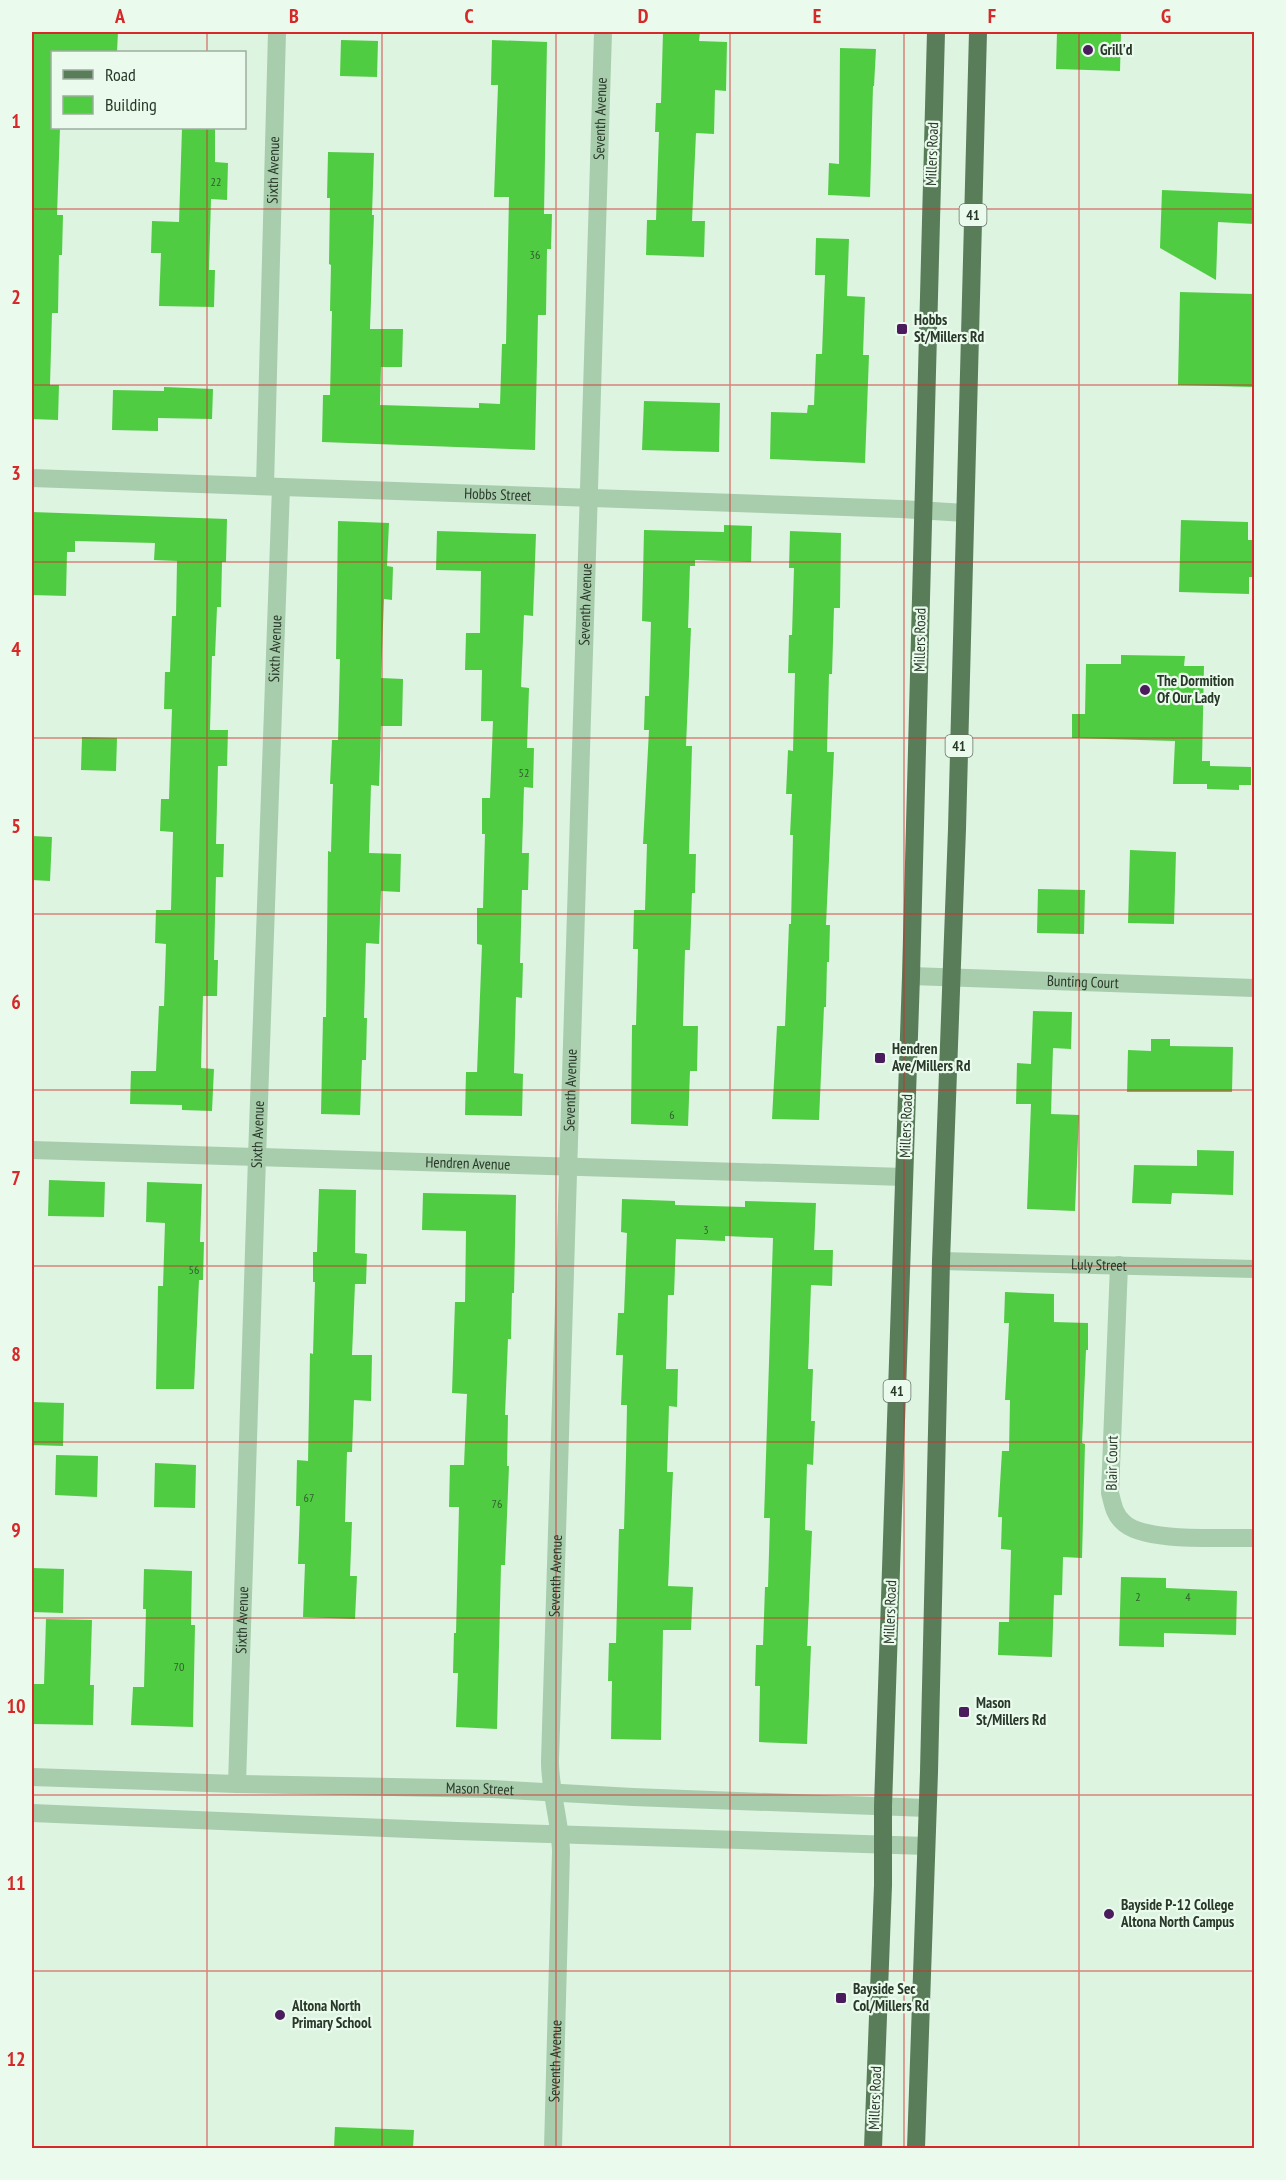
<svg xmlns="http://www.w3.org/2000/svg" width="1286" height="2180" font-family="'PT Sans Narrow',sans-serif">
  <style>
    .building { fill: #50cc43 }
    .lines { fill: none; stroke-linecap: round; stroke-linejoin: round }
    .minor { stroke: #a8cdac; stroke-width: 18 }
    .major { stroke: #597c59; stroke-width: 18 }
    .grid { fill: none; stroke: #d62828; stroke-width: 1.5; stroke-opacity: 0.55 }
    .poi-dot { fill: #4b1c5d; stroke: #eafbed; stroke-width: 2 }
    .labels { text-anchor: middle; stroke-width: 4.5; stroke-linejoin: round; paint-order: stroke }
    .number-label { font-size: 12px; fill: #335e30 }
    .shield { fill: #eafbed; stroke: #637364; stroke-width: 1.5 }
    .shield-label { font-size: 14px; font-weight: bold; fill: #293929 }
    .poi-label { font-size: 15px; font-weight: bold; fill: #293929; stroke: #eafbed; text-anchor: start }
    .street-label { font-size: 15px; fill: #293929; stroke: #eafbed }
    .neatline { fill: none; stroke: #d62828; stroke-width: 2 }
    .grid-label { font-size: 20px; text-anchor: middle; font-weight: bold; fill: #d62828 }
  </style>
  <rect width="100%" height="100%" fill="#ddf4e1"/>
  <path class="building" d="M32 32H118L117 52H52V128H60L57 215H63L62 255H59L58 313H52L50 385H59L58 420 32 419Z
    M663 32H700L699 41 727 42 726 91 715 90 714 134 696 133 692 221H705L704 257 646 255 647 220H656L659 132H655L656 103H661Z
    M1057 32H1121L1120 71 1056 69Z
    M341 40 378 41 377 77 340 76Z
    M492 40 547 42 544 214H552L551 249H547L546 315H538L535 450 322 442 323 395H330L332 311H330L331 265 329 264 330 198H327L328 152 374 153 372 215H374L370 329H403L402 367H381L380 405 479 408V403L500 404 502 344H506L509 197H494L498 85H491Z
    M840 48 876 49 874 86H873L870 197 828 195 829 163 839 164Z
    M182 128H215V162L228 163 227 200 211 199 209 270H215L214 307 159 306 161 253H151L152 221 179 222Z
    M1162 190 1254 194V224L1218 222 1216 280 1160 248Z
    M816 238 849 239 847 296 865 297 863 355H869L865 463 770 459 771 412 807 413 808 405H814L816 354H822L825 275H815Z
    M1180 292 1254 294V387L1178 385Z
    M164 387 213 389 212 419 158 418V431L112 430 113 390 164 391Z
    M644 401 720 403 719 452 642 450Z
    M32 512 227 519 226 562H222L221 607H217L215 656H212L210 730H228L227 766H218L216 844H224L223 877H216L214 960H218L217 996H203L201 1068 214 1069 212 1111 182 1110V1105L130 1104 131 1071H156L159 1006H164L166 944 155 943 156 910H171L173 832 160 831 161 799H169L172 709H164L165 672H170L172 616H176L177 561 154 560 155 543 75 541V552H67L66 596 32 595Z
    M1181 520 1248 522V540H1254V577H1249V594L1179 592Z
    M338 521 389 523 387 566 393 567 392 600 384 599 381 678 403 679 402 726H381L379 786 371 785 369 853 401 854 400 892 381 891 379 944 366 943 364 1018H367L366 1060H362L360 1115 321 1114 323 1017H326L327 942 328 851 331 852 333 784H330L332 740H338L340 659H336Z
    M724 525 752 526 751 562 695 560V566H690L688 628H691L686 746H692L689 854H696L695 893H692L690 950H685L683 1026H698L697 1071H690L688 1126 631 1124 632 1025H636L638 949H633L634 910H645L647 844H643L649 730H644L645 696H649L651 622 642 621 644 530 724 532Z
    M437 531 536 534 533 616 524 615 521 687 529 688 527 748H534L533 788 524 787 522 853H529L528 890H522L520 963H523L522 998 516 997 514 1073 523 1074 522 1116 465 1115 466 1072H477L482 945 477 944V908H483L485 834H482V798H490L493 721H481L482 670H465L466 633H480L481 571 436 570Z
    M790 531 841 533 840 608H834L832 674H829L827 752H834L826 925H830L829 962H827L826 1007H824L819 1120 772 1119 777 1026H785L789 924H791L793 835H790L792 794H786L788 750 793 751 795 673H788L789 635H792L794 568H789Z
    M1121 655 1185 656 1184 666H1204L1202 761H1210V766L1251 767V785H1239V790L1207 789V784H1173L1175 741 1072 738V714H1085L1086 664H1121Z
    M82 737 117 738 116 771 81 770Z
    M32 836 52 837 50 881 32 880Z
    M1130 850 1176 852 1174 924 1128 923Z
    M1038 889 1085 890 1084 934 1037 933Z
    M1033 1011 1072 1012 1071 1049 1053 1048 1051 1114 1079 1115 1075 1211 1027 1209 1031 1104H1016L1017 1063 1031 1064Z
    M1151 1039H1170V1046L1233 1047 1232 1092H1127L1128 1050 1151 1051Z
    M1197 1150 1234 1151 1233 1195 1172 1193 1171 1204 1132 1203 1134 1165 1197 1166Z
    M49 1180 105 1182 104 1217 48 1216Z
    M147 1182 202 1184 200 1242H204L203 1280H199L194 1389H156L158 1286H163L165 1223 146 1222Z
    M319 1189 356 1190 355 1253 367 1254 366 1284H355L352 1355H372L371 1401 354 1400 352 1452H347L345 1522H352L350 1576H357L355 1619 303 1617 305 1564H298L300 1506H296L297 1460 308 1461 310 1353 313 1354 315 1282H313V1252H317Z
    M423 1193 516 1195 514 1293H512L511 1339H508L505 1415H508L507 1466H509L505 1565H501L497 1729 456 1727 458 1673H453L454 1633H456L459 1507H449L450 1465H464L467 1394 452 1393 455 1302H465L466 1231 422 1230Z
    M622 1199 675 1201V1205L745 1207V1201L816 1203 814 1250H833L832 1286 811 1285 808 1369H813L811 1421H815L813 1465 807 1464 805 1530 812 1531 807 1646H811L807 1744 759 1742 760 1686H755L756 1645H763L765 1587H768L770 1518H764L773 1238 725 1236V1241L676 1239 674 1295H668L666 1369H678L677 1407 669 1406 667 1472H673L668 1586 693 1587 691 1630H663L661 1740 611 1739 612 1681H608L609 1643H616L619 1529H624L626 1456 627 1405H621L623 1355H616L618 1313H624L627 1233 621 1232Z
    M1005 1292 1054 1294V1322L1088 1323V1350H1086L1082 1443 1085 1444 1082 1558 1063 1557 1062 1595H1054L1052 1657 998 1655 999 1622H1009L1011 1550 1001 1549 1002 1517H998L1002 1451H1009L1010 1400H1005L1009 1323H1004Z
    M32 1402 64 1403 63 1446 32 1445Z
    M56 1455 98 1456 97 1497 55 1495Z
    M155 1463 196 1465 195 1508 154 1507Z
    M32 1568 64 1569 63 1613 32 1612Z
    M144 1569 192 1571 191 1625H195L193 1727 131 1725 133 1687H144L146 1609H143Z
    M1121 1577 1166 1578V1588L1237 1591 1236 1635 1164 1633V1647L1119 1646Z
    M46 1619 92 1620 90 1685H94L93 1725 32 1724 34 1684H44Z
    M335 2127 414 2130 413 2148H334Z"/>
  <g class="lines">
    <g class="minor">
      <path id="s1" d="M32 478 901 509 965 513"/>
      <path id="s2" d="M265 486 277 32"/>
      <path id="s3" d="M911 976 1254 988"/>
      <path id="s4" d="M32 1150 904 1177"/>
      <path id="s5" d="M941 1261 1254 1269"/>
      <path d="M1119 1265 1110 1493C1113 1504 1114 1514 1123 1522 1143 1543 1224 1537 1254 1538"/>
      <path id="s6" d="M32 1777 237 1784 492 1789 633 1797 927 1808"/>
      <path id="s7" d="M237 1784 257 1157 281 487"/>
      <path d="M32 1813 457 1831 926 1846"/>
      <path id="s8" d="M553 2148 561 1851C560 1821 550 1792 550 1761L603 32"/>
    </g>
    <path class="major" d="M873 2148 883 1885V1806L911 976 936 32
      M916 2148 929 1772 941 1261 957 829 978 32"/>
  </g>
  <path class="grid" d="M207 32V52M382 32V2148M556 32V2148M730 32V2148M904 32V2148M1079 32V2148M207 128V2148M32 209H1254M32 385H1254M32 562H1254M32 738H1254M32 914H1254M32 1090H1254M32 1266H1254M32 1442H1254M32 1618H1254M32 1795H1254M32 1971H1254"/>
  <g class="poi-dot">
    <circle cx="1088" cy="50" r="6"/>
    <rect x="896" y="323" width="12" height="12" rx="3"/>
    <circle cx="1145" cy="690" r="6"/>
    <rect x="874" y="1052" width="12" height="12" rx="3"/>
    <rect x="958" y="1706" width="12" height="12" rx="3"/>
    <circle cx="1109" cy="1914" r="6"/>
    <rect x="835" y="1992" width="12" height="12" rx="3"/>
    <circle cx="280" cy="2015" r="6"/>
  </g>
  <g class="labels">
    <g class="number-label">
      <text x="216" y="186">22</text>
      <text x="535" y="259">36</text>
      <text x="524" y="777">52</text>
      <text x="672" y="1119">6</text>
      <text x="706" y="1234">3</text>
      <text x="194" y="1274">56</text>
      <text x="309" y="1502">67</text>
      <text x="497" y="1508">76</text>
      <text x="1138" y="1601">2</text>
      <text x="1188" y="1601">4</text>
      <text x="179" y="1671">70</text>
    </g>
    <g class="shield">
      <rect x="959.5" y="204" width="27" height="22" rx="4.5"/>
      <rect x="945.5" y="735" width="27" height="22" rx="4.5"/>
      <rect x="883.5" y="1380" width="27" height="22" rx="4.5"/>
    </g>
    <g class="shield-label">
      <text x="973" y="220">41</text>
      <text x="959" y="751">41</text>
      <text x="897" y="1396">41</text>
    </g>
    <g class="poi-label">
      <text x="1100" y="55">Grill'd</text>
      <text x="914" y="325">Hobbs<tspan x="914" dy="17">St/Millers Rd</tspan></text>
      <text x="1157" y="686">The Dormition<tspan x="1157" dy="17">Of Our Lady</tspan></text>
      <text x="892" y="1054">Hendren<tspan x="892" dy="17">Ave/Millers Rd</tspan></text>
      <text x="976" y="1708">Mason<tspan x="976" dy="17">St/Millers Rd</tspan></text>
      <text x="1121" y="1910">Bayside P-12 College<tspan x="1121" dy="17">Altona North Campus</tspan></text>
      <text x="853" y="1994">Bayside Sec<tspan x="853" dy="17">Col/Millers Rd</tspan></text>
      <text x="292" y="2011">Altona North<tspan x="292" dy="17">Primary School</tspan></text>
    </g>
    <g class="street-label">
      <text dy="5" stroke="none"><textPath href="#s8" startOffset="2031">Seventh Avenue</textPath></text>
      <text transform="translate(932 154) rotate(-88)" y="5">Millers Road</text>
      <text dy="5" stroke="none"><textPath href="#s2" startOffset="316">Sixth Avenue</textPath></text>
      <text dy="5" stroke="none"><textPath href="#s1" startOffset="466">Hobbs Street</textPath></text>
      <text dy="5" stroke="none"><textPath href="#s8" startOffset="1545">Seventh Avenue</textPath></text>
      <text transform="translate(920 640) rotate(-89)" y="5">Millers Road</text>
      <text dy="5" stroke="none"><textPath href="#s7" startOffset="1136">Sixth Avenue</textPath></text>
      <text dy="5" stroke="none"><textPath href="#s3" startOffset="172">Bunting Court</textPath></text>
      <text dy="5" stroke="none"><textPath href="#s8" startOffset="1059">Seventh Avenue</textPath></text>
      <text transform="translate(906 1126) rotate(-88)" y="5">Millers Road</text>
      <text dy="5" stroke="none"><textPath href="#s7" startOffset="650">Sixth Avenue</textPath></text>
      <text dy="5" stroke="none"><textPath href="#s4" startOffset="436">Hendren Avenue</textPath></text>
      <text dy="5" stroke="none"><textPath href="#s5" startOffset="158">Luly Street</textPath></text>
      <text transform="translate(1112 1463) rotate(-89)" y="5">Blair Court</text>
      <text dy="5" stroke="none"><textPath href="#s8" startOffset="573">Seventh Avenue</textPath></text>
      <text transform="translate(890 1612) rotate(-88)" y="5">Millers Road</text>
      <text dy="5" stroke="none"><textPath href="#s7" startOffset="164">Sixth Avenue</textPath></text>
      <text dy="5" stroke="none"><textPath href="#s6" startOffset="448">Mason Street</textPath></text>
      <text dy="5" stroke="none"><textPath href="#s8" startOffset="87">Seventh Avenue</textPath></text>
      <text transform="translate(875 2098) rotate(-88)" y="5">Millers Road</text>
    </g>
  </g>
  <rect width="1286" height="2180" fill="none" stroke="#eafbed" stroke-width="66"/>
  <rect x="51" y="51" width="195" height="78" fill="#eafbed" stroke="#9dad9f" stroke-width="1.5"/>
  <rect x="63" y="70" width="30" height="9" fill="#597c59" stroke="#9dad9f" stroke-width="1.5"/>
  <text x="105" y="81" font-size="18" fill="#293929">Road</text>
  <rect x="63" y="96" width="30" height="18" fill="#50cc43" stroke="#9dad9f" stroke-width="1.5"/>
  <text x="105" y="111" font-size="18" fill="#293929">Building</text>
  <rect x="33" y="33" width="1220" height="2114" class="neatline"/>
  <g class="grid-label">
    <text x="120" y="23">A</text>
    <text x="294" y="23">B</text>
    <text x="469" y="23">C</text>
    <text x="643" y="23">D</text>
    <text x="817" y="23">E</text>
    <text x="992" y="23">F</text>
    <text x="1166" y="23">G</text>
    <text x="16" y="128">1</text>
    <text x="16" y="304">2</text>
    <text x="16" y="480">3</text>
    <text x="16" y="656">4</text>
    <text x="16" y="833">5</text>
    <text x="16" y="1009">6</text>
    <text x="16" y="1185">7</text>
    <text x="16" y="1361">8</text>
    <text x="16" y="1537">9</text>
    <text x="16" y="1713">10</text>
    <text x="16" y="1890">11</text>
    <text x="16" y="2066">12</text>
  </g>
</svg>
